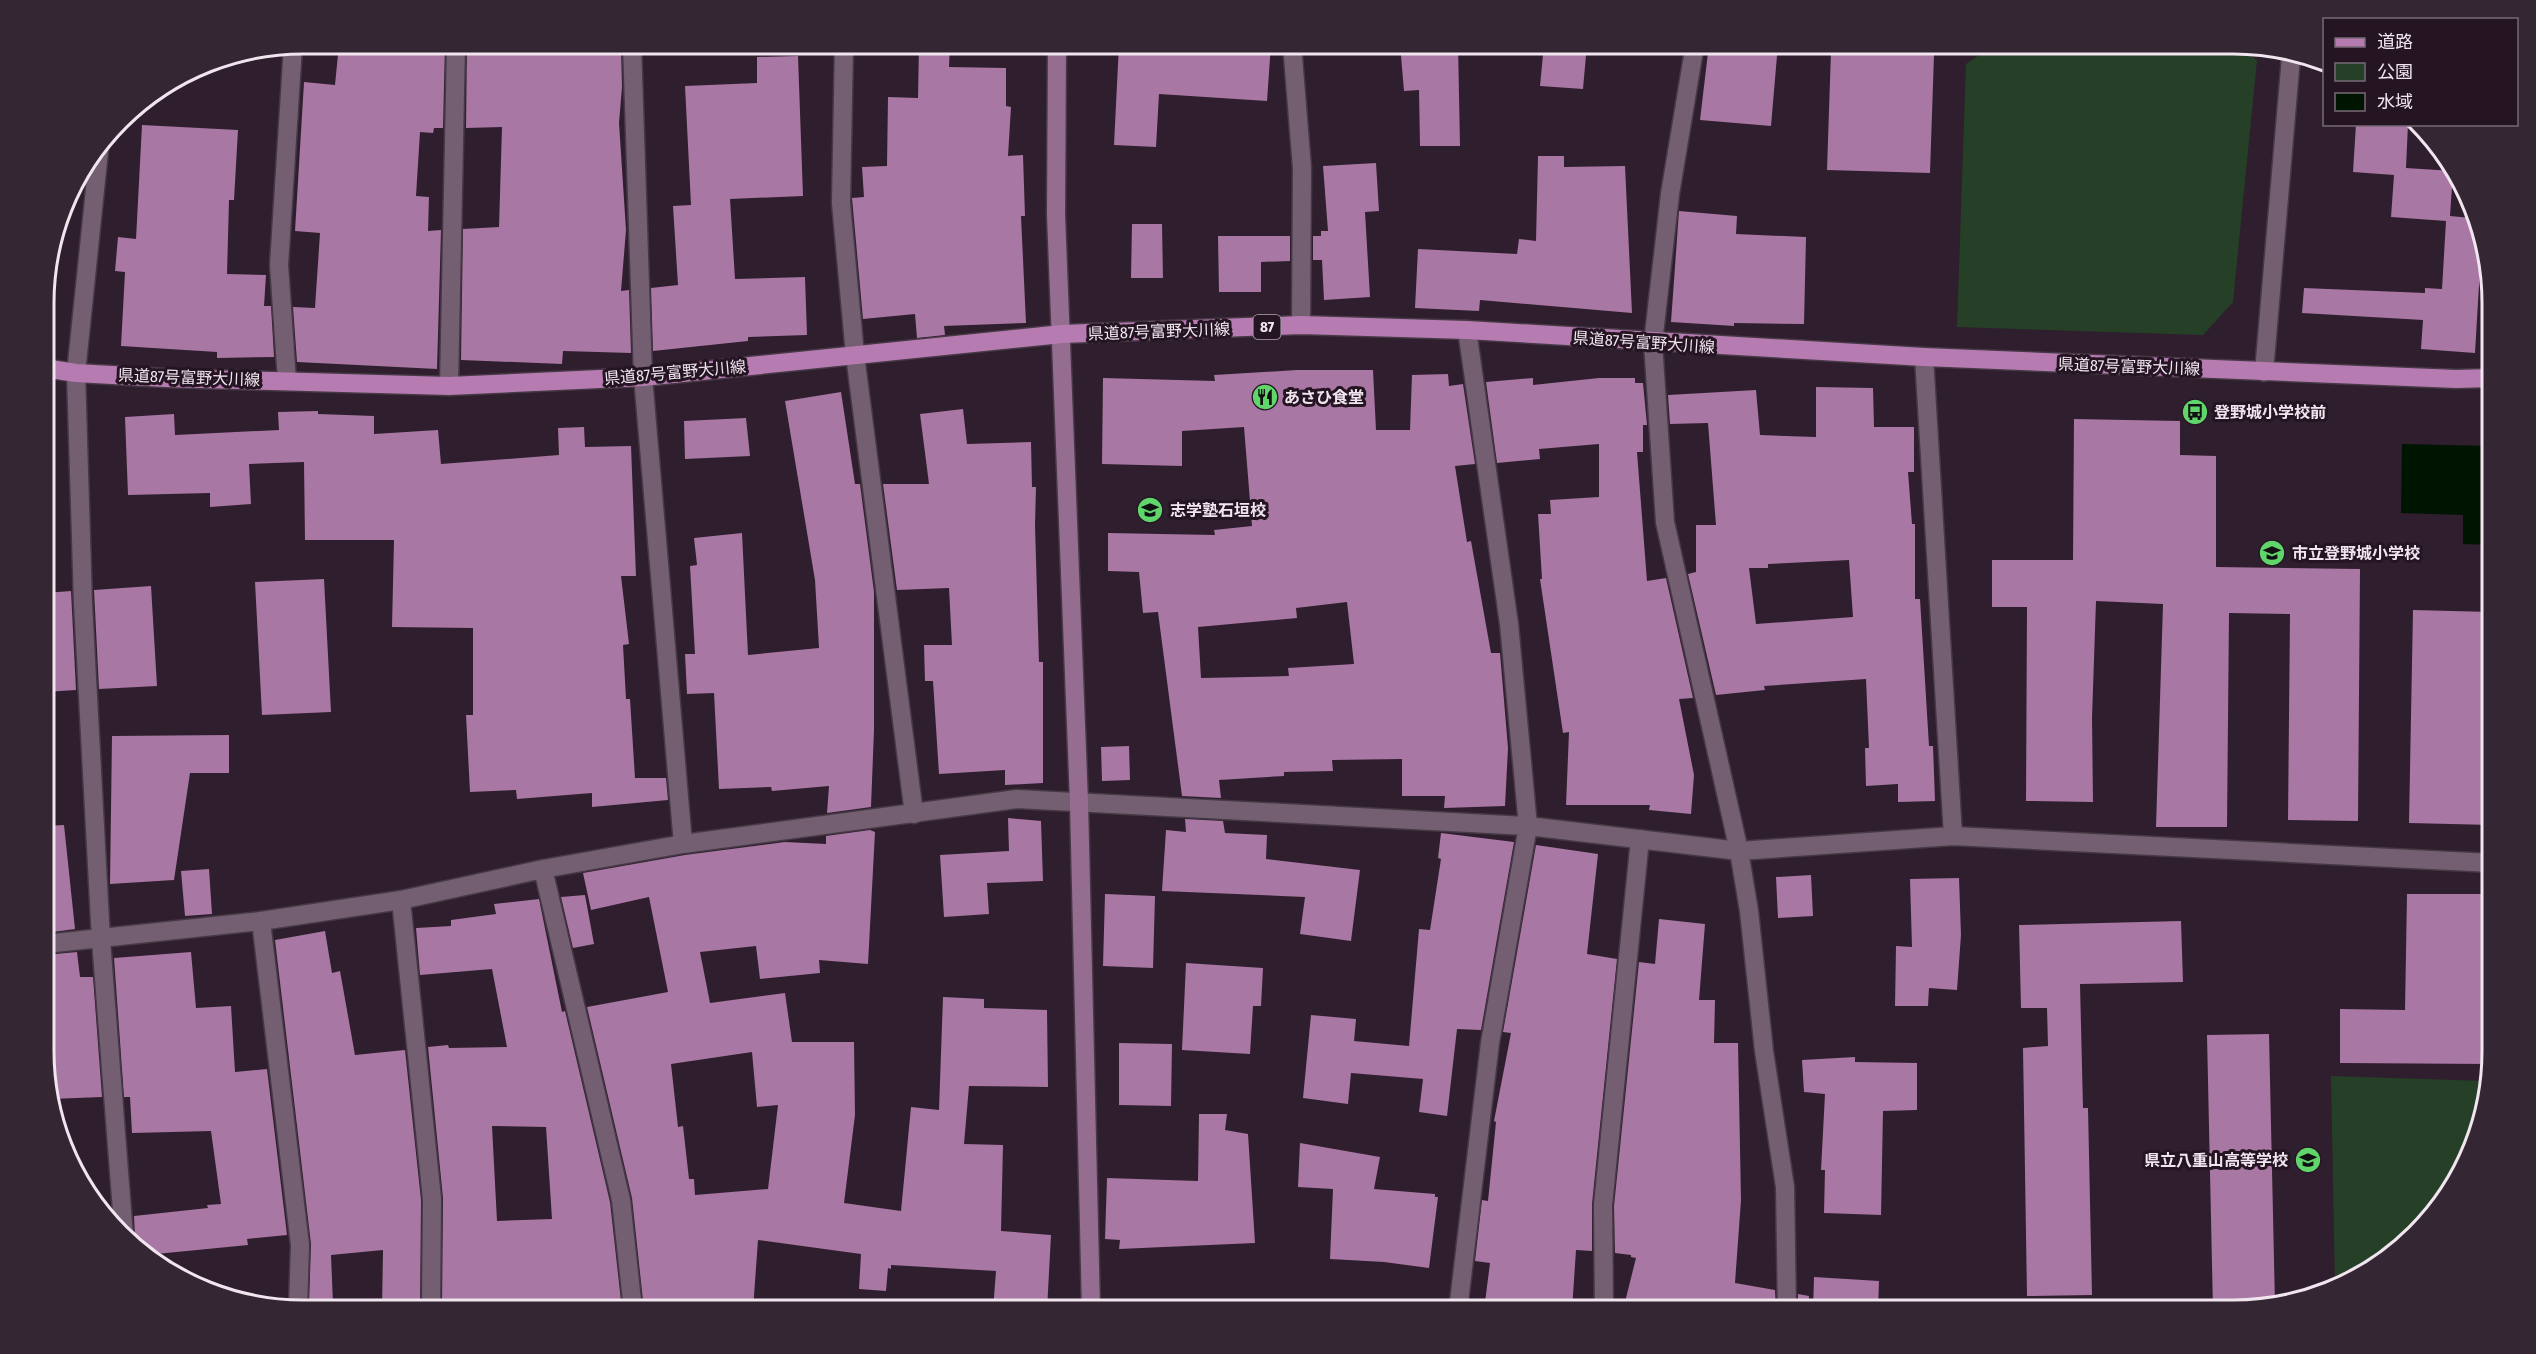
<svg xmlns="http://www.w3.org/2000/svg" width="2536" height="1354" font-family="'Fira Sans Condensed','Noto Sans JP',sans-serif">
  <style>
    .green { fill: #254027 }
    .water { fill: #001402 }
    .building { fill: #a877a3; fill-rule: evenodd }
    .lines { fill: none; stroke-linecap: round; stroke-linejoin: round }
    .lane-casing { stroke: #463945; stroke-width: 21 }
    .street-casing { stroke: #463945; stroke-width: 21 }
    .secondary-casing { stroke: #463945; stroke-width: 21 }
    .primary-casing { stroke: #463945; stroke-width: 21 }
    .lane { stroke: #735f71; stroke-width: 18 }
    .street { stroke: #735f71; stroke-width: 18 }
    .secondary { stroke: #956d91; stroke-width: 18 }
    .primary { stroke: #b67bb1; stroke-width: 18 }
    .labels { text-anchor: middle; stroke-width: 6; stroke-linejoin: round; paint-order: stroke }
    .shield { fill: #251523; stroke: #b4a7b2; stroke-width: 1.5 }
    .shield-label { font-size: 15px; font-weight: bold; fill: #f1e6f0 }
    .street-label { font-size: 16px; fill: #f1e6f0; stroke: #251523 }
    .poi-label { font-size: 16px; font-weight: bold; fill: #f1e6f0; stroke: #251523; text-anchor: start }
    .rim { fill: none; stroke: #f1e6f0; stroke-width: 3 }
  </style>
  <rect width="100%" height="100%" fill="#2f1e2d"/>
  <path class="green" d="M1995 44H2233L2257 60 2233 302 2203 335 1957 327 1966 64Z
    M2331 1076 2485 1081 2466 1166 2428 1222 2377 1267 2335 1287Z"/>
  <path class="water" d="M2402 444 2491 446V545L2463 544V515L2401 513Z"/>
  <path class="building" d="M339 44H445L443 128H434L433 133 420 132 416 196 429 197 428 231 441 230 437 369 297 362 293 307 315 308 320 233 295 231 304 82 335 85Z
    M467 44H572L621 48 622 87 619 123 626 230 621 291 629 290 631 353 563 351 562 364 461 360 463 229 499 227 502 127 466 128Z
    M919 44H950L949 67 1006 68V106L1011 107 1008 156 1023 155 1025 216H1021L1026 323 944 326 945 335 917 338 915 314 863 319 852 198 864 197 862 167 887 166 888 97 918 98Z
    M1119 44H1271L1267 101 1159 94 1156 147 1114 145Z
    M1400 44H1458L1460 146H1420L1419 90 1404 91Z
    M1544 44H1587L1583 89 1540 86Z
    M1709 44H1778L1771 126 1700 120Z
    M1831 51 1934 55 1930 173 1827 170Z
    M798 56 803 196 730 199 735 279 805 277 807 335 748 337V341L653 351 651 288 678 285 673 206 691 205 685 86 757 83V57Z
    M2356 124H2408L2406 168 2453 171 2450 216 2471 218 2490 268H2480L2475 353 2421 349 2423 320 2302 313 2304 288 2425 293V288L2442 289 2446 221 2391 217 2394 175 2353 172Z
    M142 125 238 130 234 200H229L227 274 266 275 264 306H271L274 357 217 358V352L121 346 125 272 115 271 118 237 136 239Z
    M1538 156H1564V167L1625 166 1632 313 1480 300 1479 311 1415 308 1418 249 1517 254 1519 239 1536 241Z
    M1376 163 1379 211 1365 212 1370 297 1324 300 1322 260H1313V236H1321V231H1328L1323 166Z
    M1679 211 1737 216 1736 234 1806 237 1804 324 1734 323V326L1671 322Z
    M1132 224H1162L1163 278H1131Z
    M1218 236H1290V261L1261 262V292H1219Z
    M1297 370H1373L1376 430H1410L1412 375 1448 374 1449 386 1463 384 1475 464 1455 466 1467 542 1471 541 1491 653H1500L1508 748 1505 806 1444 808 1445 796H1402V759L1332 760 1333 771 1284 772V776L1219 780 1221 798 1182 796 1158 612 1143 613 1139 572 1108 571V533L1215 535 1214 530 1252 526 1244 427 1182 431V466L1102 464 1103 378 1215 381 1214 375ZM1347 602 1354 664 1288 668 1289 676 1201 678 1198 627 1297 618 1296 608Z
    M1533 378V385L1599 378H1635V383H1643L1647 425H1643V452H1637L1647 581 1666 578 1693 698 1679 699 1694 775 1691 814 1649 810 1650 805H1566L1569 732 1563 733 1540 579H1542L1538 514H1551L1550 500 1599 497V444L1539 449 1540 459 1497 463 1486 382Z
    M1816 387 1873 388 1874 427H1914V472H1908L1912 524H1915V599H1920L1929 746H1933L1935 801 1898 802V784L1866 786 1865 748H1869L1866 679 1764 686 1765 690 1716 695 1688 574 1696 572V525H1716L1708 423 1670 424 1668 395 1756 390 1760 435 1816 437ZM1849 560 1853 617 1756 624 1749 568H1768V564Z
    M841 392 855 484H860L874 592V730L871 807 827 813 829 786 772 791 771 787 719 789 714 693 687 694 685 654H695L690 566 697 565 694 538 742 533 748 655 819 648 815 580 785 401Z
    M963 409 967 444 1031 442 1032 487H1036L1035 525 1039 662H1043V783L1005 785V770L939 774 933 681H925L924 645H952L949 588 897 590 883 484H929L920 414Z
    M318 411V414L374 416V434L438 430 441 464 559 455 558 428 584 427 585 447 631 446 636 576H621L629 644 623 645 626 699H630L635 778H666L668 800 592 807V793L517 799 516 790 470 792 466 715H473V628L392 627 394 540H305L304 462 249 464 251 504 210 507V493L128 495 125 417 174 414 175 435 279 430 278 412Z
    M746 418 750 456 685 459 684 421Z
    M2074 419 2180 421V455L2216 456V567L2360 569 2358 821 2288 820 2290 614 2229 613 2227 827H2156L2163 604 2096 601 2092 718 2093 802 2026 801 2027 607H1992V560H2073Z
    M324 579 331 712 262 715 255 582Z
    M151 586 157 686 99 689 94 590Z
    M71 591 76 690 45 692V593Z
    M2413 610 2491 612 2492 825 2409 823Z
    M229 735V773H190L174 880 110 884 112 736Z
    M1129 746 1130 780 1102 781 1101 747Z
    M1008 818 1041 821 1043 881 987 883 989 914 944 917 940 855 1009 851Z
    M1185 819 1223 821 1225 833 1267 835 1266 859 1360 870 1351 941 1300 934 1305 897 1162 891 1166 830 1186 832Z
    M64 825 75 929 45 933V826Z
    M870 830 875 832 868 964 819 960 820 973 760 979 756 946 700 952 710 1003 785 993 792 1042H854L855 1115 844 1203 901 1211 911 1107 939 1110 943 997 984 999V1008L1047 1010 1048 1087 969 1086 964 1144 1003 1145 1001 1231 1051 1235 1047 1310H993L996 1271 891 1265V1269L888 1268 886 1291 859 1289 861 1254 758 1240 753 1310H644L632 1198 587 1007 668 992 649 897 591 910 583 873 685 855 785 842 826 844V836ZM752 1052 757 1107 778 1105 768 1189 695 1195 694 1179H689L683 1126 678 1127 671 1064Z
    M1441 833 1514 842 1481 1030 1457 1029 1447 1116 1419 1112 1423 1079 1351 1073 1348 1104 1303 1098 1311 1015 1356 1019 1354 1041 1409 1046 1419 929 1430 930 1441 859 1438 858Z
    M1536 845 1598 854 1587 954 1617 959 1592 1204V1251L1576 1250 1572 1310H1484L1490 1263 1475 1261 1482 1200 1488 1201 1496 1122 1494 1121 1511 1033 1503 1032Z
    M209 869 212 914 185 916 181 871Z
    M1811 875 1813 916 1778 918 1776 877Z
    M1959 878 1961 935 1957 990 1929 988 1928 1006H1895L1896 946 1912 947 1910 879Z
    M1105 894 1155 896 1153 968 1103 966Z
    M2407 894H2492V1051L2489 1064 2340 1063V1009L2405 1010Z
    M585 895 594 944 573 948 561 897Z
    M539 899 562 1012 565 1011 610 1202 622 1310H442L443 1198 428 1047 448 1045 449 1048 507 1047 492 969 420 975 416 928 451 926V920L496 914 494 904ZM492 1126 546 1127 552 1219 497 1221Z
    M1659 919 1705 924 1699 1000H1715L1714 1043H1738L1741 1200 1735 1283 1775 1290 1776 1310H1623L1636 1258 1631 1257V1255L1615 1253 1614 1206 1639 962 1655 964Z
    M2181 921 2183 982 2080 984 2083 1108H2088L2092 1295 2027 1296 2023 1048 2048 1046 2047 1008H2021L2019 925Z
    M325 931 332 973 340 971 355 1055 405 1050 421 1200 420 1310H382L383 1250 331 1255 333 1304 309 1305 311 1244 275 940Z
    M77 952 80 977H93L102 1097 51 1099 46 1085 45 955Z
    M191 952 196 1008 231 1006 235 1072 267 1069 287 1235 247 1239 248 1245 146 1255 131 1245 135 1236 134 1216 208 1208 207 1205 221 1204 211 1131 132 1133 130 1097H124L114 958Z
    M1186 963 1263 968 1261 1006H1253L1250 1054 1182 1050Z
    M2269 1034 2275 1305 2249 1310H2213L2207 1035Z
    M1119 1043 1172 1044 1171 1106 1119 1105Z
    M1855 1057V1062L1917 1063V1110L1883 1111 1881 1215 1824 1213 1825 1170H1821L1825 1094 1804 1092 1802 1060Z
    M1199 1114H1227L1225 1130 1248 1134 1255 1243 1119 1249 1120 1240 1105 1239 1107 1178 1198 1181Z
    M1300 1143 1380 1157 1374 1189 1435 1194V1197H1438L1429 1268 1384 1262 1330 1259 1333 1189 1298 1187Z
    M1814 1277 1879 1281 1878 1310H1813Z
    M1798 1294 1809 1296 1808 1310H1798Z"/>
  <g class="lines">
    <g class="lane-casing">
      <path id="lane" d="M844 44 841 203 855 355 914 814
        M287 381 279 265 293 46
        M449 386 456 44
        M401 900 432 1199 431 1310
        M261 921 300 1245 298 1309"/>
    </g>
    <g class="street-casing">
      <path id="street" d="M632 44 643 377 683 844
        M1292 44 1302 168 1301 325
        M1695 44 1670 194 1653 343 1665 522 1739 851 1749 911 1764 1051 1785 1187 1787 1310
        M99 151 76 373 83 603 101 940 124 1236
        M1924 357 1953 836
        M2264 372 2291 57
        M543 869 621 1200 633 1310
        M45 944 261 921 401 900 543 869 683 844 1017 799 1528 826 1739 851 1953 836 2492 863
        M1458 1310 1490 1043 1528 826 1509 624 1467 330
        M1604 1310 1603 1205 1640 839"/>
    </g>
    <g class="secondary-casing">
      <path id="secondary" d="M1057 44 1056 215 1079 802 1091 1310"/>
    </g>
    <g class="primary-casing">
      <path id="primary" d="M44 368 76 373 166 378 449 386 643 377 1062 334 1301 325 1467 330 1924 357 2456 379 2491 378"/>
    </g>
    <use href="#lane" class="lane"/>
    <use href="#street" class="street"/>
    <use href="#secondary" class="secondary"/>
    <use href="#primary" class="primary"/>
  </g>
  <defs>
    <g id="restaurant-disc" transform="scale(1.35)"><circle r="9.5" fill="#60d56b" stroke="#251523"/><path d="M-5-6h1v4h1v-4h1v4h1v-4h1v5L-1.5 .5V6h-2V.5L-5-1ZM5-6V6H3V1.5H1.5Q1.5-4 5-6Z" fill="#111"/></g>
    <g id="bus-disc" transform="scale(1.35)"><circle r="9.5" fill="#60d56b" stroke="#251523"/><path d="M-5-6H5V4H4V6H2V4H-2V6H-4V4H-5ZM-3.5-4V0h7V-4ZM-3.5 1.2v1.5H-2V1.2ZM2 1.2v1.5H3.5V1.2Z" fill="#111"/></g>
    <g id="school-disc" transform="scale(1.35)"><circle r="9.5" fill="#60d56b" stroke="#251523"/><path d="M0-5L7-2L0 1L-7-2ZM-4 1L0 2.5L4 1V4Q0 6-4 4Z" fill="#111"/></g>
  </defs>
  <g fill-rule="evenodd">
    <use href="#restaurant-disc" x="1265" y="397"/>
    <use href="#bus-disc" x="2195" y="412"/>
    <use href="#school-disc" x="1150" y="510"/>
    <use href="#school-disc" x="2272" y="553"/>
    <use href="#school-disc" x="2308" y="1160"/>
  </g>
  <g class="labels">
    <rect class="shield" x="1253.5" y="315" width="27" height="24" rx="4.5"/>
    <g class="shield-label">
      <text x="1267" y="332">87</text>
    </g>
    <g class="street-label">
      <text transform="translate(1159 331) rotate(-2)" y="6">県道87号富野大川線</text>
      <text transform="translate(1644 342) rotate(4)" y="6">県道87号富野大川線</text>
      <text transform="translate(2129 366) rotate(2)" y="6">県道87号富野大川線</text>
      <text transform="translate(675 372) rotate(-5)" y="6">県道87号富野大川線</text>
      <text transform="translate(189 377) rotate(2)" y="6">県道87号富野大川線</text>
    </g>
    <g class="poi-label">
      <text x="1284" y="403">あさひ食堂</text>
      <text x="2214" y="418">登野城小学校前</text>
      <text x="1170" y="516">志学塾石垣校</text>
      <text x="2292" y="559">市立登野城小学校</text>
      <text x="2288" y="1166" text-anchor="end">県立八重山高等学校</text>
    </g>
  </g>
  <path d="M0 0H2536V1354H0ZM303 54H2233A249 249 0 0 1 2482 303V1051A249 249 0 0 1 2233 1300H303A249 249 0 0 1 54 1051V303A249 249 0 0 1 303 54Z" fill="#352633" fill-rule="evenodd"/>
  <path class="rim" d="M303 54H2233A249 249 0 0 1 2482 303V1051A249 249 0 0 1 2233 1300H303A249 249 0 0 1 54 1051V303A249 249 0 0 1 303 54Z"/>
  <rect x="2323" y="18" width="195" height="108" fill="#251523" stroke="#776975" stroke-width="1.5"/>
  <rect x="2335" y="38" width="30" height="9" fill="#b67bb1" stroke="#776975" stroke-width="1.5"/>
  <text x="2377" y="48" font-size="18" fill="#f1e6f0">道路</text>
  <rect x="2335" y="63" width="30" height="18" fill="#254027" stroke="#776975" stroke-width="1.5"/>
  <text x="2377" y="78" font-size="18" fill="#f1e6f0">公園</text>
  <rect x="2335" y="93" width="30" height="18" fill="#001402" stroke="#776975" stroke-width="1.5"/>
  <text x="2377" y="108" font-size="18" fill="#f1e6f0">水域</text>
</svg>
